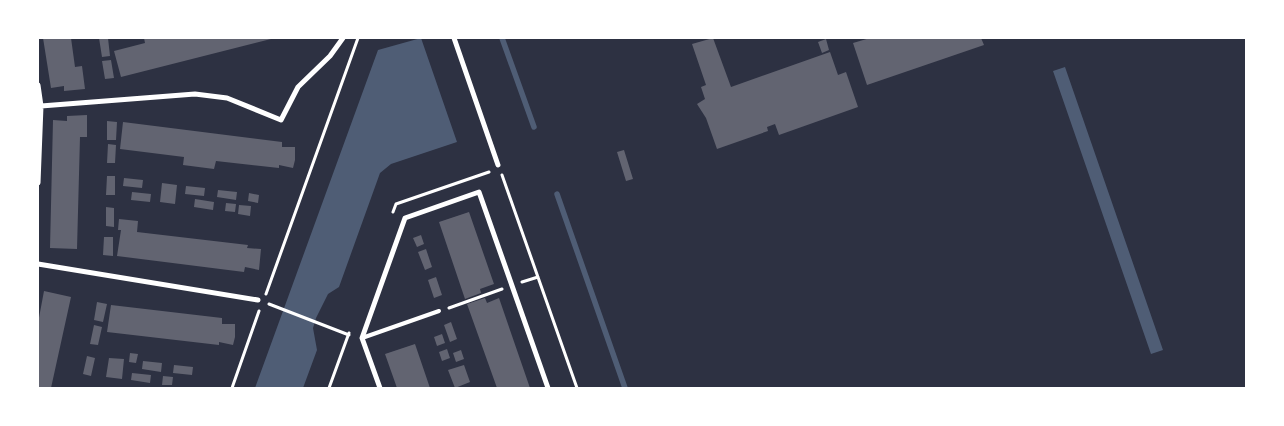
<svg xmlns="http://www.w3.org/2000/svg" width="1284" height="426" font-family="Barlow,sans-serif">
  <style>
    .water { fill: #4f5d75 }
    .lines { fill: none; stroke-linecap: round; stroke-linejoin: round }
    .stream { stroke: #4f5d75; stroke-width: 5.5 }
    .building { fill: #626471 }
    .path { stroke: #fff; stroke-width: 3 }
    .service { stroke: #fff; stroke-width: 4 }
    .minor { stroke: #fff; stroke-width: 5 }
  </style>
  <rect width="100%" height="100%" fill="#2d3142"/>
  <path class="water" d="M421 38 457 142 391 164 380 173 339 287 328 294 316 318 313 328 317 350 303 388H255L378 50Z
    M1065 67 1163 350 1151 354 1053 71Z"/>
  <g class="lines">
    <path class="stream" d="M502 38 534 127
      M557 194 625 388"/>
  </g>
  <path class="building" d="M43 38H71L75 67 82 66 85 89 64 91V86L51 88Z
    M99 38H108L110 56 102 57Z
    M144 38H275L121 77 114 51 145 43Z
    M713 38 731 87 830 52 838 75 846 72 858 107 779 135 775 124 767 127 768 131 717 149 706 118 697 104 705 99 701 87 706 85 692 44Z
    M870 38H981L984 45 867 85 853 43Z
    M826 39 829 50 822 53 818 42Z
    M111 60 114 78 105 79 102 61Z
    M87 115V137H80L77 249 50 248 53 120 67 121V116Z
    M107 121 117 122 116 140H107Z
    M123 122 282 142V147H295V160L293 168 279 165V168L216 161 214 169 183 165 184 157 120 149Z
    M108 144 116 145 115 163H107Z
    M624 150 633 179 626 181 617 152Z
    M107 176H115V195H106Z
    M124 178 143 180 142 188 123 186Z
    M162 183 177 185 175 204 160 202Z
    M186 186 205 188 204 196 185 194Z
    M218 190 237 192 236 200 217 197Z
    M132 192 151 194 150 202 131 200Z
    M249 193 259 195 258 203 248 201Z
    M195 199 214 202 213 210 194 207Z
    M226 203 236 204 235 212 225 211Z
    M239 205 251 206 250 216 238 214Z
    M106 207 114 208V227L106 226Z
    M469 212 494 284 480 289 481 293 465 299 439 222Z
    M119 219 138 221 137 232 248 245 247 248 261 249 259 270 245 267 244 272 117 256 121 230H118Z
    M421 235 424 244 417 247 413 238Z
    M104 237H113V256L103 255Z
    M426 249 432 267 425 270 418 252Z
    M436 277 442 295 434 298 428 280Z
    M44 291 71 297 51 388H38V323Z
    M485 298 487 303 499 298 530 388H497L467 304Z
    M97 302 107 304 103 322 94 320Z
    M111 305 222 318V324H235V337L233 345 219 342V345L107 332Z
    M451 322 457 339 450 342 444 325Z
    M94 325 102 327 98 345 90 344Z
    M442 334 445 343 437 346 434 337Z
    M415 344 430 388H397L385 354Z
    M447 349 450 358 442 361 439 352Z
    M461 350 464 359 456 362 453 353Z
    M130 353 138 354 136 363 129 362Z
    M87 356 95 358 91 376 83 374Z
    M109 358 124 359 122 379 106 377Z
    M143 361 162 363 161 372 142 369Z
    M174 365 193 367 192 375 173 373Z
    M464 365 470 382 455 388 448 370Z
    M132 373 151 375 150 383 131 380Z
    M163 376 173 377 172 385H162Z"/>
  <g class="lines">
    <path class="path" d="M502 175 577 388
      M393 212 396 204 489 172
      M522 282 538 277
      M266 294 358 38
      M269 304 349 335
      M449 308 502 289
      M232 388 259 311
      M329 388 349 333"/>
    <path class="service" d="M362 338 439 311"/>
    <path class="minor" d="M454 38 498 165
      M38 85 41 106 38 183
      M41 106 195 94 227 98 281 120 298 87 330 56 343 38
      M38 264 258 300
      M380 388 362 338 405 218 479 192 548 388"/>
  </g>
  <rect width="1284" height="426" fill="none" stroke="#ffffff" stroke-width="78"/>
</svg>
